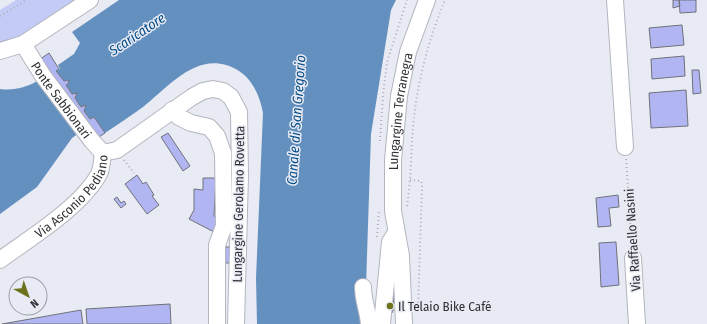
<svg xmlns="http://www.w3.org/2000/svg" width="707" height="324" font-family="'Fira Sans Condensed',sans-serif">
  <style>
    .green { fill: #c3cbf6 }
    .water { fill: #6490bf }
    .building { fill: #b1b6f2; stroke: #70717a }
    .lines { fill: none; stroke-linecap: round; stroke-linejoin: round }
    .minor-casing { stroke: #b3b5bf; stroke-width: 18 }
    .path { stroke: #adafb7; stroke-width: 2; stroke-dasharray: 1 3; stroke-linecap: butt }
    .minor { stroke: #fff; stroke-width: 16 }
    .poi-dot { fill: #6c731c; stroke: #e8eaf4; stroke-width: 1.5 }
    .labels { text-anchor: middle; stroke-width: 3; stroke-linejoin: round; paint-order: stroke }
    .street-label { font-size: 13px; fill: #303135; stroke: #e8eaf4 }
    .poi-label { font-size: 13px; fill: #303135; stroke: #e8eaf4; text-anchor: start }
    .water-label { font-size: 14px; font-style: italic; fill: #054d87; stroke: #e8eaf4 }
  </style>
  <rect width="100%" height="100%" fill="#e8eaf4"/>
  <path class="green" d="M16 0H80L16 41 0 45V10Z"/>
  <path class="water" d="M119 0H396L391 10 371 134 366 286 363 324H257L256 278 263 113C260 97 253 80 239 71 200 47 171 85 143 107 131 116 118 124 105 133L94 117 90 119 84 111 86 106 81 107 75 98 77 94H72L66 85 68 84 69 80 64 81 56 71 60 69 58 65 74 54 80 43 72 32Z
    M41 79 79 133 72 138 37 187 0 214V89C14 91 28 87 41 79Z"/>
  <path class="building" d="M673 0H679L680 6 673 8Z
    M679 0H696V12L680 13Z
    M682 25 684 45 651 48 649 28Z
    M49 53 59 69 56 71 64 81 69 80 68 84 66 85 72 94 77 93 75 98 81 107 86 105 84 111 90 119 94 117 105 133 93 141 36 62Z
    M684 56 685 76 652 79 651 59Z
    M692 70H699L701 93 693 94Z
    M686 90 688 126 651 128 649 93Z
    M168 133 190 166 183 171 161 137Z
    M137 175 143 184 146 182 154 195 152 196 159 205 147 214 125 184Z
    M203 178H216L214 216 220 217 214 232 189 219 194 210V189L203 190Z
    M618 195 619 207 609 208 611 226 598 227 596 198Z
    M117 197 121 203 124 201 126 204 121 208 114 199Z
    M616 242 619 285 601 287 599 243Z
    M225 247H232L231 263H225Z
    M391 295H394L393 311 390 316Z
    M170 304 171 324H87L86 309Z
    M81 310 83 324H2Z"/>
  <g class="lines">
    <g class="minor-casing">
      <g id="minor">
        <path d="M615 0 625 147"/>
        <path id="s1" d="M23 44 43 76 92 141 103 153"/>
        <path d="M0 51 23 44 90 0"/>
        <path d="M172 110 179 117 191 123 209 127 217 136 223 153 224 226 217 245V324"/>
        <path d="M103 153 117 150 192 97 203 91 213 89 223 91 231 97 239 112 240 175 236 324"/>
        <path d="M633 258 637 324"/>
        <path id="s2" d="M0 260C30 238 81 207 99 174 102 168 102 159 103 153"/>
        <path d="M363 287C363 300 368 311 369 324"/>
        <path d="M382 324 390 242 395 234"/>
        <path id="s3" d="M404 324 401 256 393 211V160L399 96 408 52 427 0"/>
      </g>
    </g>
    <path class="path" d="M0 16 27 0
      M380 141 383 95 387 62 407 0
      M626 159 632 246
      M124 160 134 173
      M410 180 421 181 422 186 418 309
      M407 206C411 180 411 153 413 127 417 83 428 41 445 0
      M377 237 379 210"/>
    <use href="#minor" class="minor"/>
  </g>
  <circle class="poi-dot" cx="390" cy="306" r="4"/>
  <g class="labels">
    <g class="street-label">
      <text dy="5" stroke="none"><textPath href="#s1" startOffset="68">Ponte Sabbionari</textPath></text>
      <text dy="5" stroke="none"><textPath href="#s3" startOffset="214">Lungargine Terranegra</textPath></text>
      <text dy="5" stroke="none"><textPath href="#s2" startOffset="98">Via Asconio Pediano</textPath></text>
      <text transform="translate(238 204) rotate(-89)" y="5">Lungargine Gerolamo Rovetta</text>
      <text transform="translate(632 240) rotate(-94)" y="5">Via Raffaello Nasini</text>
    </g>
    <g class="poi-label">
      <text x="398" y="311">Il Telaio Bike Café</text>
    </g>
    <g class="water-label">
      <text transform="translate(137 34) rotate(-34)" y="5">Scaricatore</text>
      <text transform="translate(296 120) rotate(-86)" y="5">Canale di San Gregorio</text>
    </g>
  </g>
  <g transform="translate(28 296) rotate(140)"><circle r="19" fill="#e8eaf4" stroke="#9ea0a8"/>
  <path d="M0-3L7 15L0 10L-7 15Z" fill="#6c731c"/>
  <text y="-6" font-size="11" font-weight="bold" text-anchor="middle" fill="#303135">N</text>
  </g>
</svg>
